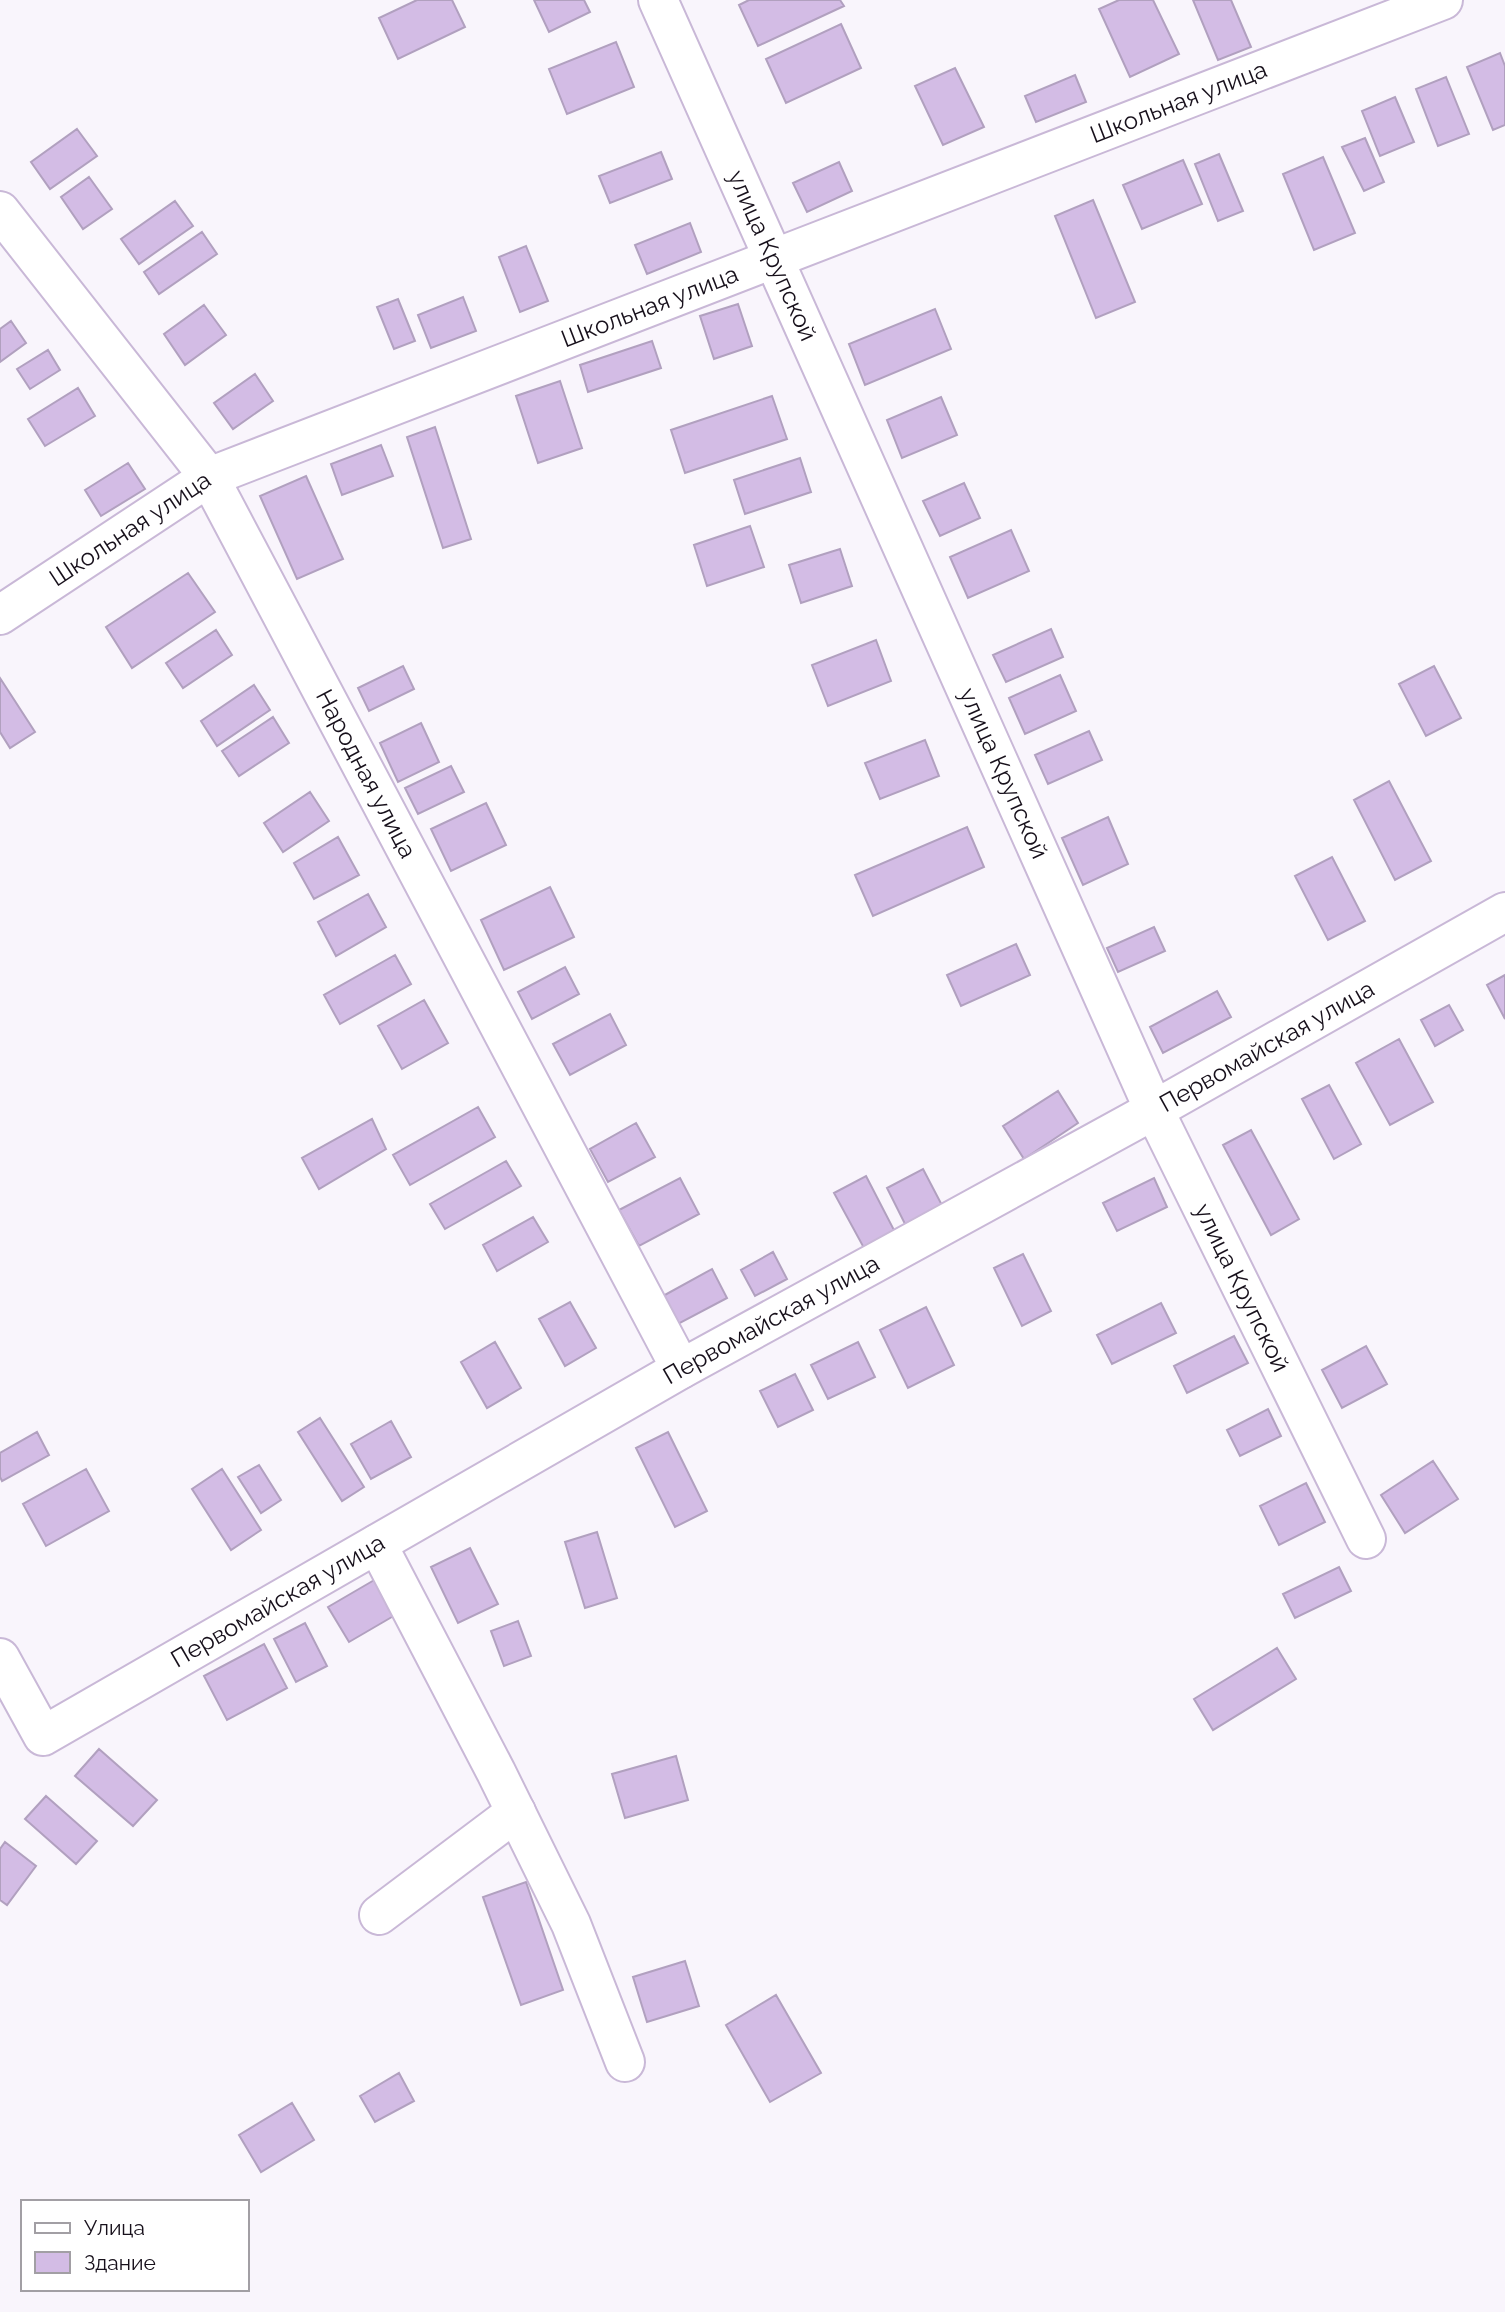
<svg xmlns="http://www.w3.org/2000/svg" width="1505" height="2312" font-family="Raleway,sans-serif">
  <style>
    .building { fill: #d3bce5; stroke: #b1a0bf; stroke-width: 2 }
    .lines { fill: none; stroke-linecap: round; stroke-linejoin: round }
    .minor-casing { stroke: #c9b8d7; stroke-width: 42 }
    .minor { stroke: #fff; stroke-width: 38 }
    .labels { text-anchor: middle; stroke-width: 6; stroke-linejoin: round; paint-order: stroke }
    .street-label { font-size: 24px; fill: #17101b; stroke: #fff }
  </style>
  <rect width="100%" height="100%" fill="#f9f5fc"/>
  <path class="building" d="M417 0H452L465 27 398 59 379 18Z
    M534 0H584L590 12 549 32Z
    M749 0H840L844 6 758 46 739 5Z
    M1119 0H1153L1179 54 1130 77 1099 9Z
    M1193 0H1231L1251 47 1218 60Z
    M841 24 861 68 786 103 766 59Z
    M616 42 634 87 567 114 549 69Z
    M1500 53 1505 66V125L1493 130 1467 67Z
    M955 68 984 127 943 145 915 86Z
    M1075 75 1086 102 1036 122 1025 96Z
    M1446 77 1469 134 1438 146 1416 89Z
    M1395 97 1414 142 1380 156 1362 111Z
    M77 129 97 156 50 189 31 162Z
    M1365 138 1384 182 1364 191 1342 147Z
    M661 152 672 179 610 203 599 176Z
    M1219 154 1243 211 1218 221 1195 164Z
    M1323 157 1355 233 1314 250 1283 174Z
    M1183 160 1202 204 1142 229 1123 185Z
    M839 162 852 191 807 212 793 183Z
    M89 177 112 209 83 229 61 197Z
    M1093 200 1135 302 1096 318 1055 216Z
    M175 201 193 226 139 264 121 239Z
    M690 223 701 252 647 274 635 245Z
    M202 232 217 254 159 294 144 272Z
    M526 246 548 301 520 312 499 257Z
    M463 297 476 331 431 348 418 315Z
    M398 299 415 341 394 349 377 307Z
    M738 304 752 346 714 359 700 316Z
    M204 305 226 335 185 365 164 334Z
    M935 309 951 349 865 385 849 344Z
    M11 321 26 343 0 362V329Z
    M652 341 661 368 588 392 580 365Z
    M48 350 60 370 30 389 17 369Z
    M255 374 273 401 233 429 214 403Z
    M560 381 582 448 538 463 516 396Z
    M78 388 95 416 45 446 28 419Z
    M772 396 787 439 685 473 671 430Z
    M941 397 957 435 902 458 887 420Z
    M435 427 471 539 443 548 407 437Z
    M381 445 393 476 342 495 331 464Z
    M800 458 811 492 745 514 734 480Z
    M128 463 145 489 101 516 85 490Z
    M306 476 343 559 297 579 260 496Z
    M964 483 980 518 940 536 923 501Z
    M750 526 764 567 707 586 694 545Z
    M1011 530 1029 571 968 598 950 557Z
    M840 549 852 586 801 603 789 565Z
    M188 573 215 612 132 668 106 627Z
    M1051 629 1063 657 1006 682 993 655Z
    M216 630 232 655 183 688 166 663Z
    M876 640 891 681 828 706 812 665Z
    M403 666 414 689 369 711 358 688Z
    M1434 666 1461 718 1426 736 1399 684Z
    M1060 675 1076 711 1025 734 1009 698Z
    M0 678 35 732 10 748 0 732Z
    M254 685 270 710 217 746 201 721Z
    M273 717 289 743 239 776 222 751Z
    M421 723 439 762 398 782 380 743Z
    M1089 731 1102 760 1048 784 1035 755Z
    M925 740 939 776 880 799 865 763Z
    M451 766 464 792 418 814 405 788Z
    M1389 781 1431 861 1395 880 1354 800Z
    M310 792 329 821 283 852 264 823Z
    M486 803 506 845 451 871 431 829Z
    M1108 817 1128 864 1083 885 1062 838Z
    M967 827 984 867 873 916 855 875Z
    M338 837 359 875 314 899 294 863Z
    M1332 857 1365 921 1328 940 1295 876Z
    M550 887 574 937 504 970 481 920Z
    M368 894 386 927 336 956 318 922Z
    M1154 927 1165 951 1118 972 1107 948Z
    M1016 944 1030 975 961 1006 947 975Z
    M395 955 411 984 340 1024 324 995Z
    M565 967 579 994 532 1019 518 992Z
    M1505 975V1019L1487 985Z
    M1217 991 1231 1017 1163 1053 1150 1027Z
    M424 1000 448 1043 402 1069 378 1026Z
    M1449 1005 1463 1030 1435 1046 1421 1020Z
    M610 1014 626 1045 570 1075 553 1044Z
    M1399 1039 1433 1102 1390 1125 1356 1063Z
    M1329 1085 1361 1144 1334 1159 1302 1099Z
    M1058 1091 1078 1123 1024 1159 1003 1126Z
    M478 1107 495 1137 410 1185 393 1155Z
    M372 1119 386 1149 319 1189 302 1158Z
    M636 1123 655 1157 608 1182 590 1149Z
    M1251 1130 1299 1219 1271 1235 1223 1145Z
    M506 1161 521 1186 445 1229 430 1204Z
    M923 1169 945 1211 908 1230 887 1188Z
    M866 1176 895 1232 864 1248 834 1193Z
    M680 1178 699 1214 639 1246 619 1210Z
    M1154 1178 1167 1207 1117 1231 1103 1203Z
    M533 1217 548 1242 497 1271 483 1245Z
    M773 1252 787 1279 755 1296 741 1270Z
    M1023 1254 1051 1311 1022 1326 994 1268Z
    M712 1269 727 1298 678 1324 663 1296Z
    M570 1302 596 1348 565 1366 539 1319Z
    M1161 1303 1176 1333 1112 1364 1097 1335Z
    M926 1307 954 1365 908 1388 880 1330Z
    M1234 1336 1248 1363 1187 1393 1174 1366Z
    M495 1342 521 1388 487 1408 461 1362Z
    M858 1342 875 1377 828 1399 811 1365Z
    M1366 1346 1387 1384 1342 1408 1322 1370Z
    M795 1374 813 1410 778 1427 760 1391Z
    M1268 1409 1281 1436 1240 1456 1227 1430Z
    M320 1418 364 1487 342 1501 298 1432Z
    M391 1421 411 1457 371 1479 351 1444Z
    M37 1432 49 1455 2 1481 0 1477V1453Z
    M668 1432 707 1511 675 1527 636 1448Z
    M1433 1461 1458 1499 1405 1533 1381 1495Z
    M259 1465 281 1500 261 1513 238 1477Z
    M86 1469 109 1511 46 1546 23 1504Z
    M222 1469 261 1530 231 1550 192 1489Z
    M1306 1483 1325 1522 1279 1545 1260 1506Z
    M597 1532 617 1598 585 1608 565 1542Z
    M470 1548 498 1604 458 1623 431 1567Z
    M1339 1567 1351 1591 1295 1618 1283 1594Z
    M376 1579 397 1614 349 1642 328 1607Z
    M518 1621 531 1656 504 1666 491 1631Z
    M305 1623 327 1666 296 1682 274 1639Z
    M264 1644 287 1688 227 1720 204 1676Z
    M1277 1648 1296 1679 1213 1730 1194 1699Z
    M99 1749 157 1800 133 1826 75 1776Z
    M676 1756 688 1800 625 1818 612 1774Z
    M46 1796 97 1841 76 1864 25 1819Z
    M5 1842 36 1866 7 1905 0 1900V1849Z
    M526 1882 563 1990 521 2005 483 1897Z
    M685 1961 699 2006 647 2022 633 1977Z
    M776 1995 821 2073 770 2102 726 2025Z
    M399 2073 414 2101 375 2122 360 2096Z
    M292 2103 314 2140 261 2172 239 2135Z"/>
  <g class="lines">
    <g class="minor-casing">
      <g id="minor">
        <path id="s1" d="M658 0 1154 1110 1366 1539"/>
        <path id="s2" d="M0 211 209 477 681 1369"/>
        <path id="s3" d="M0 615 209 477 1443 0"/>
        <path d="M377 1544 496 1772 571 1924 625 2062"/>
        <path id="s4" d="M0 1658 43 1736 681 1369 1154 1110 1505 912"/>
        <path d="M379 1915 516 1812"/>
      </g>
    </g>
    <use href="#minor" class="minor"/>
  </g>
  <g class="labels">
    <g class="street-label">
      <text dy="8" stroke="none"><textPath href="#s3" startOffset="1290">Школьная улица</textPath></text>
      <text dy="8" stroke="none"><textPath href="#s1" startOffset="280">улица Крупской</textPath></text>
      <text dy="8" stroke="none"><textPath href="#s3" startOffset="723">Школьная улица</textPath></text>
      <text dy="8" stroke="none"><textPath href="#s3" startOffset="156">Школьная улица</textPath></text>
      <text dy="8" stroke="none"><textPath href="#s2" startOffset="674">Народная улица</textPath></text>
      <text dy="8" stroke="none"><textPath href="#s1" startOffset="847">улица Крупской</textPath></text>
      <text dy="8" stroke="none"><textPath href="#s4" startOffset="1494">Первомайская улица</textPath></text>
      <text dy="8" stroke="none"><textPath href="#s1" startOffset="1414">улица Крупской</textPath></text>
      <text dy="8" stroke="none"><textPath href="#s4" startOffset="928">Первомайская улица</textPath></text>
      <text dy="8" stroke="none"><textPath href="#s4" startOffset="360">Первомайская улица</textPath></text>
    </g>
  </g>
  <rect x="21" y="2200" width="228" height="91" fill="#ffffff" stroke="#a29fa4" stroke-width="2"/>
  <rect x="35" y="2223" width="35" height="10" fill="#ffffff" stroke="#a29fa4" stroke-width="2"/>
  <text x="84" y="2235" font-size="21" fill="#17101b">Улица</text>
  <rect x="35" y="2252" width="35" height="21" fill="#d3bce5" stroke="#a29fa4" stroke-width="2"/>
  <text x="84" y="2270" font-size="21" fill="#17101b">Здание</text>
</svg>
